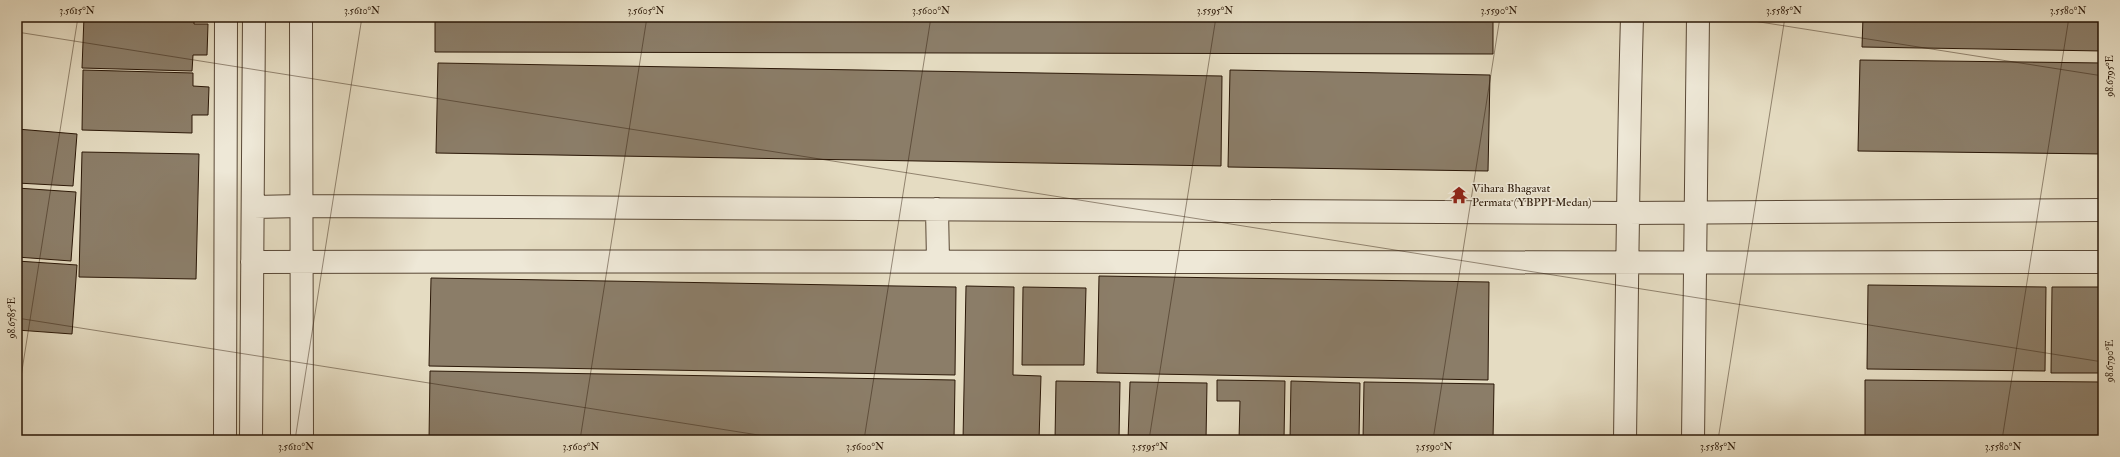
<svg xmlns="http://www.w3.org/2000/svg" width="2120" height="457" font-family="'IM FELL Double Pica',serif">
  <style>
    .building { fill: #8b7d68; stroke: #2a1707 }
    .lines { fill: none; stroke-linecap: round; stroke-linejoin: round }
    .minor-casing { stroke: #594836; stroke-width: 24 }
    .minor { stroke: #eee8d7; stroke-width: 22 }
    .ticks { fill: none; stroke: #2a1707; stroke-width: 1; stroke-opacity: 0.45 }
    .labels { text-anchor: middle; stroke-width: 3; stroke-linejoin: round; paint-order: stroke }
    .poi-label { font-size: 12px; fill: #2a1707; stroke: #eee8d7; text-anchor: start }
    .neatline { fill: none; stroke: #2a1707; stroke-width: 1.5 }
    .ticks-label { font-size: 10px; text-anchor: middle; fill: #2a1707 }
  </style>
  <rect width="100%" height="100%" fill="#e5dcc2"/>
  <filter id="stains"><feTurbulence type="fractalNoise" baseFrequency=".005" numOctaves="4"/><feColorMatrix values="0 0 0 0 .2 0 0 0 0 .09 0 0 0 0 .02 0 0 0 .5 -.17"/></filter>
  <radialGradient id="worn" r=".72"><stop offset=".6" stop-color="#630" stop-opacity="0"/><stop offset="1" stop-color="#630" stop-opacity=".3"/></radialGradient>
  <path class="building" d="M84 17H194V24H208L207 55H193L192 71 82 68Z
    M435 17H1493V54L435 52Z
    M1863 17H2103V51L1862 47Z
    M1860 60 2103 63V154L1858 151Z
    M438 63 1222 76 1221 166 436 153Z
    M83 70 193 73V86L209 87 208 115H192V133L82 130Z
    M1230 70 1490 75 1488 171 1228 167Z
    M17 129 77 134 73 186 17 183Z
    M82 152 199 154 196 279 79 277Z
    M17 188 76 192 71 261 17 257Z
    M17 261 77 265 72 334 17 330Z
    M1099 276 1489 282 1488 380 1097 373Z
    M431 278 956 287 955 375 429 366Z
    M1868 285 2046 287 2045 371 1867 369Z
    M966 286 1014 287 1013 375 1041 376 1039 440H963Z
    M1023 287 1086 288 1084 365H1022Z
    M2052 287H2103V373H2051Z
    M430 371 955 380 954 440H429Z
    M1217 380 1285 381 1284 440H1239L1240 401H1217Z
    M1865 380 2103 382V440H1865Z
    M1056 381 1120 382 1119 440H1055Z
    M1291 381 1360 383 1359 440H1290Z
    M1130 382 1207 383 1206 440H1128Z
    M1364 382 1494 384 1493 440H1363Z"/>
  <g class="lines">
    <g class="minor-casing">
      <path id="minor" d="M301 17 302 440
        M253 207 301 206 1627 213 2103 210
        M937 209 938 261
        M252 262C869 260 1486 264 2103 262
        M225 440 226 17
        M251 440 254 17
        M1625 440C1627 299 1628 158 1632 17
        M1693 440 1698 17"/>
    </g>
    <use href="#minor" class="minor"/>
  </g>
  <path class="ticks" d="M1728 17 2103 76M17 32 2103 362M17 318 790 440M17 402 78 17M295 440 362 17M580 440 647 17M864 440 931 17M1149 440 1216 17M1433 440 1500 17M1718 440 1785 17M2002 440 2069 17"/>
  <defs>
    <g id="temple-bare" transform="scale(1.38)"><path d="M0-6L5-2H3V0L6.5 2.5H4V6H1.5V3h-3V6H-4V2.5H-6.5L-3 0V-2H-5Z" fill="#8f2418" stroke="#eee8d7" stroke-width="2.5" paint-order="stroke"/></g>
  </defs>
  <g fill-rule="evenodd">
    <use href="#temple-bare" x="1459" y="195"/>
  </g>
  <g class="labels">
    <g class="poi-label">
      <text x="1472" y="192">Vihara Bhagavat<tspan x="1472" dy="14">Permata (YBPPI Medan)</tspan></text>
    </g>
  </g>
  <rect width="2120" height="457" fill="none" stroke="#e5dcc2" stroke-width="44"/>
  <rect x="22" y="22" width="2076" height="413" class="neatline"/>
  <g class="ticks-label">
    <text x="77" y="14">3.5615°N</text>
    <text x="362" y="14">3.5610°N</text>
    <text x="646" y="14">3.5605°N</text>
    <text x="931" y="14">3.5600°N</text>
    <text x="1215" y="14">3.5595°N</text>
    <text x="1499" y="14">3.5590°N</text>
    <text x="1784" y="14">3.5585°N</text>
    <text x="2068" y="14">3.5580°N</text>
    <text transform="translate(2109 76) rotate(-90)" y="4">98.6795°E</text>
    <text transform="translate(11 318) rotate(-90)" y="4">98.6785°E</text>
    <text transform="translate(2109 361) rotate(-90)" y="4">98.6790°E</text>
    <text x="296" y="450">3.5610°N</text>
    <text x="581" y="450">3.5605°N</text>
    <text x="865" y="450">3.5600°N</text>
    <text x="1150" y="450">3.5595°N</text>
    <text x="1434" y="450">3.5590°N</text>
    <text x="1718" y="450">3.5585°N</text>
    <text x="2003" y="450">3.5580°N</text>
  </g>
  <rect width="100%" height="100%" filter="url(#stains)"/>
  <rect width="100%" height="100%" fill="url(#worn)"/>
</svg>
